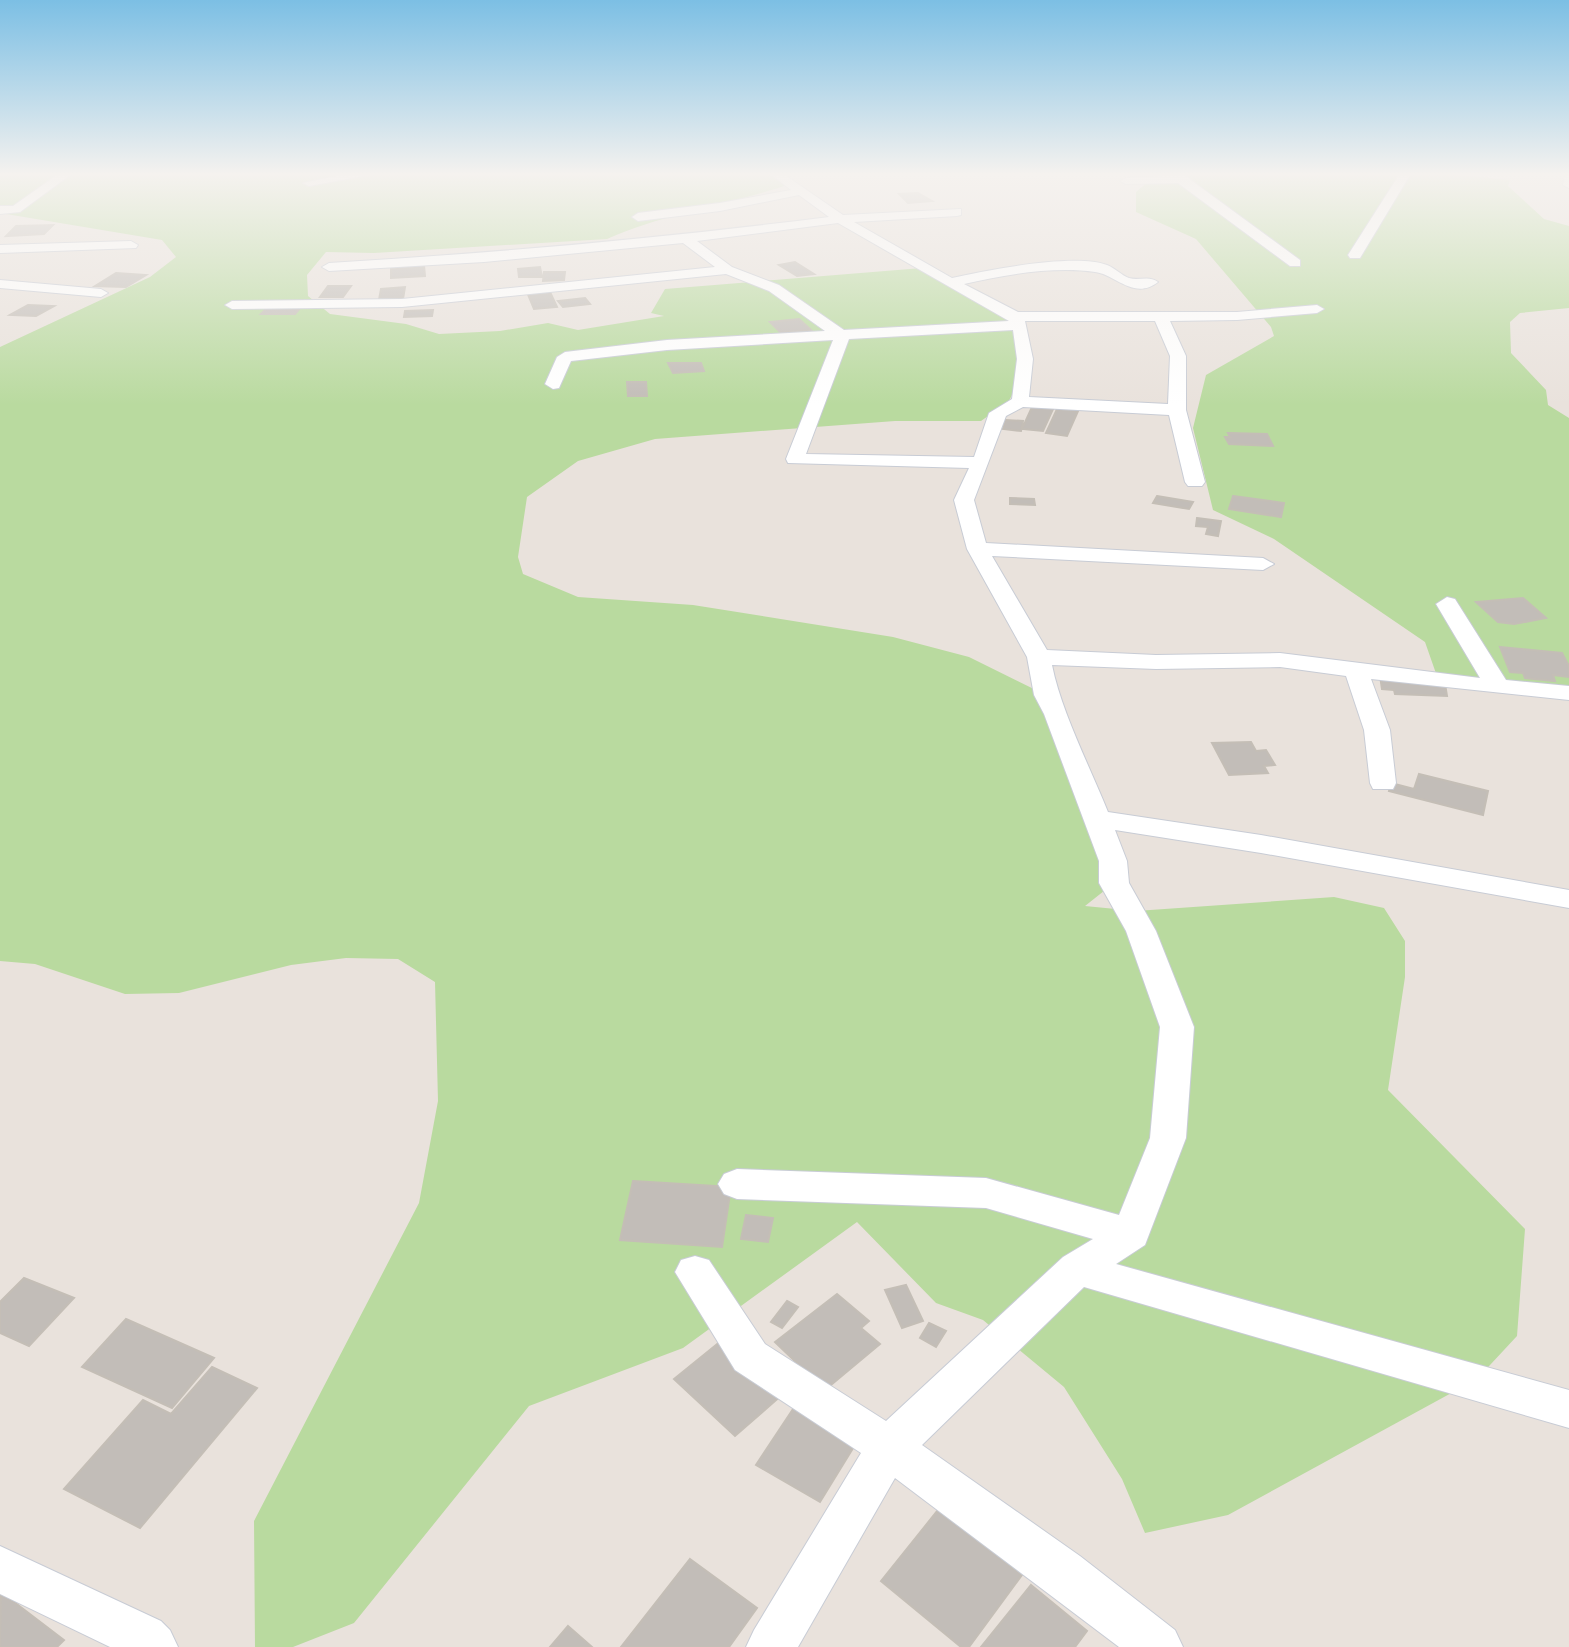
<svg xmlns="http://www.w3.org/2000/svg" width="1569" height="1647" font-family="'PT Sans',sans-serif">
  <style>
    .green { fill: #b9da9f }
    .building { fill: #c2bdb8; stroke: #c4beb6; stroke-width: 2 }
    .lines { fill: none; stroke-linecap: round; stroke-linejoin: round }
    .street-casing { stroke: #c8ccd5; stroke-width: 2 }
    .street { fill: #fff; fill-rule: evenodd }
  </style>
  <rect width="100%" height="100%" fill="#e9e2dc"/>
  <path class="green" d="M0 175H783L796 182C734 204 667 212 607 239L374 253 326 252 307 275 308 296 330 314 406 324 439 334 500 331 548 323 578 330 664 316 651 313 665 289 922 268 1021 320 1026 366 1009 401 981 421H895L655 439 578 461 527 497 518 557 523 574 578 597 693 605 893 637 969 657 1046 695 1114 883 1085 906 1136 911 1334 897 1384 908 1405 941V977L1388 1090 1525 1229 1517 1336 1477 1379 1228 1515 1145 1533 1122 1479 1064 1387 983 1320 936 1303 857 1222 683 1348 529 1406 354 1623 293 1647H255L254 1521 419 1203 438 1101 435 982 398 959 346 958 291 965 179 993 125 994 35 964 0 961V347L150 277 176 257 162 240 0 213Z
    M1156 175H1460L1510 180 1508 186 1544 219 1569 226V308L1520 313 1510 322 1511 353 1546 390 1548 405 1569 418V691L1439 682 1425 642 1274 539 1213 510 1193 428 1206 375 1274 336 1271 327 1196 239 1136 212V192Z"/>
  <path class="building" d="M918 193 932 201 908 203 899 194Z
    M53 225 44 234 6 236 16 226Z
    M795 262 814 274 797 276 779 265Z
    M424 265 425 276 391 278V268Z
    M540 267 542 277H519L518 269Z
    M544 272H565L564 280 543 281Z
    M116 273 146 275 126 287 95 286Z
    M328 286H351L343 297H320Z
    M405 287 403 299 379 300 381 289Z
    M549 290 557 307 534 309 527 292Z
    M585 298 590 304 563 307 558 301Z
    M28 305 54 306 36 316 10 315Z
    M269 306H302L295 314H261Z
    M433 310 432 316 404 317 405 311Z
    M799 319 811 330 781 333 770 322Z
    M668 363H701L704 371 673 373Z
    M627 382H646L647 396H628Z
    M1032 407 1053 409 1043 431 1022 429Z
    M1057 409 1078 411 1067 436 1046 433Z
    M1005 420 1023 421 1021 431 1003 429Z
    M1228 433 1267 434 1273 446 1229 444 1225 437H1230Z
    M1157 496 1193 502 1189 509 1153 503Z
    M1233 496 1284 503 1281 517 1229 509Z
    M1010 498 1034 499 1035 505 1010 504Z
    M1197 518 1221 521 1218 536 1206 534 1208 527 1196 526Z
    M1523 598 1546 618 1514 624 1498 622 1476 602Z
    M1500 647 1562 653 1569 666V677L1553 675 1555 681 1525 678 1523 673 1510 672Z
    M1380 676 1445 684 1447 696 1395 694 1394 690 1382 689Z
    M1251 742 1256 751 1266 750 1275 765 1264 766 1268 773 1229 775 1212 743Z
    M1419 774 1488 791 1483 815 1389 791 1391 783 1414 789Z
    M633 1181 731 1187 722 1247 620 1240Z
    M746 1215 773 1218 768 1242 741 1239Z
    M24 1278 74 1298 29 1346 0 1333V1302Z
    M906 1285 923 1321 902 1328 885 1290Z
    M837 1294 869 1321 861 1328 880 1344 825 1390 775 1342Z
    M787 1301 798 1307 782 1328 771 1322Z
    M126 1319 214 1358 172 1408 82 1367Z
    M929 1323 946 1331 936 1347 920 1338Z
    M732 1332 792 1386 735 1436 674 1379Z
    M212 1367 257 1388 140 1528 64 1489 143 1400 171 1414Z
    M799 1400 861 1435 820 1502 756 1465Z
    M938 1510 1022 1575 969 1647H961L881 1581Z
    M690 1559 757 1608 729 1647H621Z
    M1031 1585 1087 1631 1075 1647H981Z
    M1 1592 64 1640 57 1647H0Z
    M568 1626 592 1647H550Z"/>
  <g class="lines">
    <g class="street-casing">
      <path id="street" d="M57 175H70L20 212 0 214V206H13Z
        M342 175H368L309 186 303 183Z
        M772 175H785L843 215 961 209V215L957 216 854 222 952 278C987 270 1075 253 1107 265 1115 268 1121 275 1129 278 1139 281 1149 275 1158 282 1134 301 1115 274 1095 272 1053 266 1004 275 964 284L1018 312H1237L1317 305 1324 309 1317 313 1237 320 1170 321 1186 356V410L1205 482 1202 486H1188L1185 482 1169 415 1023 407 1006 416 974 500 986 543 1263 558 1274 564 1263 570 992 556 1047 650 1156 655 1280 653 1480 678 1436 604 1447 597 1455 599 1506 680 1569 686V700L1371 679 1390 730 1396 783 1393 789H1373L1370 783 1364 730 1346 676 1280 667 1156 669 1052 665C1061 711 1090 767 1108 812L1261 835 1569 890V908L1261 853 1115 830 1127 861 1129 883 1156 931 1194 1027 1186 1138 1145 1245 1116 1264 1569 1390V1428L1084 1287 922 1445 1080 1556 1175 1630 1183 1647H1119L895 1478 798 1647H746L754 1630 861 1453 735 1370 675 1272 681 1260 695 1256 709 1260 765 1344 886 1421 1063 1257 1093 1239 986 1208 737 1199 724 1194 718 1184 724 1174 737 1169 986 1178 1119 1215 1150 1138 1160 1027 1126 931 1099 883V861L1044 714 1034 695 1027 657 967 549 954 500 969 468 788 463 786 459 833 340 667 350 571 361 559 388 553 389 545 384 557 357 565 352 667 340 825 331 769 291 726 274 402 307 232 309 225 305 232 301 402 299 715 267 683 243 484 262 329 271 322 267 329 263C496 253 662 238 829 217L799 195 720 211 638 221 632 217 638 213 720 203 791 190ZM838 223 1009 321 844 330 779 285 732 267 697 241ZM1025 321H1155L1170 356 1168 404 1029 397 1033 359ZM1013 330 1017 359 1012 399 989 413 974 457 806 454 849 339Z
        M1184 175 1300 260V266H1290L1178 183 1126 184 1120 181 1126 178Z
        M1399 175H1410L1360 258H1350L1348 255Z
        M1565 175H1569V188L1563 185Z
        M131 241 138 245 136 248 0 253V245Z
        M0 280 101 289 108 293 101 297 0 288Z
        M0 1546 161 1621 170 1630 178 1647H110L0 1594Z"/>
    </g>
    <use href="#street" class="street"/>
  </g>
  <linearGradient id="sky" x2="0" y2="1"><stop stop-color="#7cbfe4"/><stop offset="0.43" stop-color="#f5f2ef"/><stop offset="1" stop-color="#f5f2ef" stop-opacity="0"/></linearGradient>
  <rect width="1569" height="405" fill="url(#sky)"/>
</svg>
